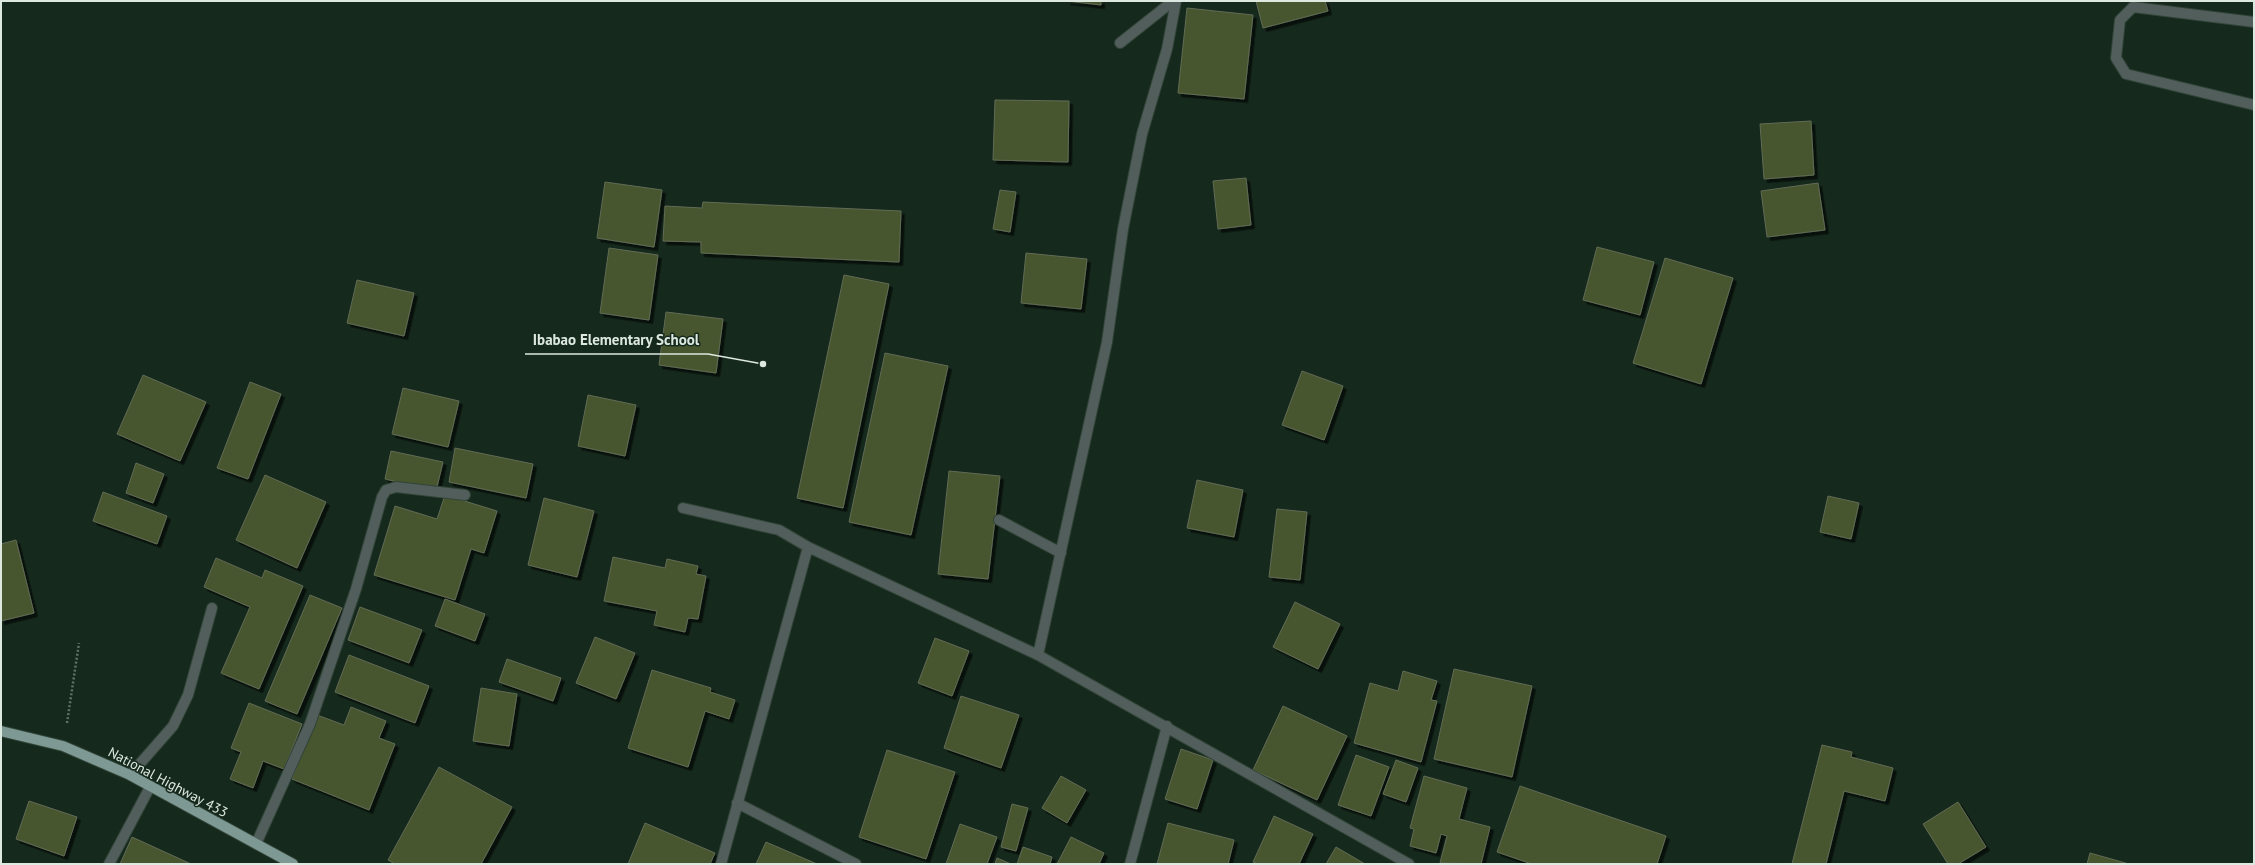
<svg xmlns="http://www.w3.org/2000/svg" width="2255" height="865" font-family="'PT Sans',sans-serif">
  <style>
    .building { fill: #47562f; stroke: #626b55; filter: url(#shadow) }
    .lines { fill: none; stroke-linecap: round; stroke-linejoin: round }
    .minor-casing { stroke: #314437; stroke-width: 12 }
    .major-casing { stroke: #314437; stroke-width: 12 }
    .path { stroke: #617266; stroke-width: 2.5; stroke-dasharray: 2 2; stroke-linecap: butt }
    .minor { stroke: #515e5c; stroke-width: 10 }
    .major { stroke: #7e9894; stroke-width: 10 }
    .labels { text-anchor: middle; stroke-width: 3; stroke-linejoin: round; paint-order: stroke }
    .street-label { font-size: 14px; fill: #dce8e0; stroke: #15291c }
    .leader { fill: none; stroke: #dce8e0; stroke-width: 1.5 }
    .callout-dot { fill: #dce8e0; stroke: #15291c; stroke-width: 1.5 }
    .callout-label { font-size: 15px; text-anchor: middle; font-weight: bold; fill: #dce8e0; stroke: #15291c; stroke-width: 3; stroke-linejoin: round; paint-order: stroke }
  </style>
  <defs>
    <filter id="shadow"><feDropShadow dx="3.5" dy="3.5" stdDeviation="0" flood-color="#0009"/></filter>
  </defs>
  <rect width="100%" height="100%" fill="#15291c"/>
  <path class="building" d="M1067 1H1101V5Z
    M1256 1H1325L1328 11 1263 28Z
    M1187 8 1253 15 1244 99 1178 93Z
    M995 100 1069 101 1068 162 993 160Z
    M1811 121 1814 175 1764 179 1760 124Z
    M1246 178 1251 225 1218 229 1213 181Z
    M605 182 662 190 654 247 597 238Z
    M1818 183 1825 230 1767 237 1761 191Z
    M1000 190 1016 192 1010 232 993 229Z
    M703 202 901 211 899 262 701 253V242L663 241 665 206 702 208Z
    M1597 247 1654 262 1640 315 1583 300Z
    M609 248 658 255 649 320 600 313Z
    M1026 253 1087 259 1081 309 1021 303Z
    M1665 258 1733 278 1701 384 1633 363Z
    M844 275 889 284 843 508 797 498Z
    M357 280 414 293 404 336 347 323Z
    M666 312 723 319 716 373 659 365Z
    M885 353 948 366 911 535 849 522Z
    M1302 371 1343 386 1324 440 1282 425Z
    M143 375 206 402 180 461 117 434Z
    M250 382 281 394 248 479 217 468Z
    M403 388 459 401 448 447 392 434Z
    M588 395 636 405 625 456 578 446Z
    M455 448 533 464 526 498 449 482Z
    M391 451 443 462 436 491 385 479Z
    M136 463 164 474 153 503 126 493Z
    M949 471 1000 476 988 579 938 574Z
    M265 475 326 502 297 568 236 540Z
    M1197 480 1243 490 1234 537 1187 528Z
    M103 492 167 516 157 544 93 521Z
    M445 495 497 511 484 553 471 549 455 600 374 575 395 506 437 519Z
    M1828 496 1859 503 1851 539 1820 532Z
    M544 498 594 511 577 577 528 565Z
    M1277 509 1307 512 1300 580 1269 577Z
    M16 540 34 613 1 621V544Z
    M613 557 665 568 667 559 698 566 696 574 706 576 698 619 688 618 685 632 654 625 657 611 604 601Z
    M216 558 262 578 265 570 303 586 259 689 221 673 250 607 204 587Z
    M310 595 342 608 297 714 265 701Z
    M445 599 485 614 475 641 435 626Z
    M1295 602 1340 624 1318 669 1273 647Z
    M360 607 422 630 409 663 348 640Z
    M595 637 635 653 616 699 576 683Z
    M935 638 969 651 952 696 918 683Z
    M349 655 429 686 415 723 335 692Z
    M507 659 561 678 553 701 499 682Z
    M1454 669 1532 686 1512 777 1434 759Z
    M652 670 711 688 710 692 735 700 729 719 705 711 688 767 628 748Z
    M1403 671 1437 681 1431 700 1437 701 1421 762 1354 743 1370 683 1398 691Z
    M481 688 517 694 509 746 473 741Z
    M961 696 1019 715 1001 768 944 748Z
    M249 703 302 724 284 769 263 761 253 788 230 779 241 752 231 748Z
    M1283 706 1347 736 1317 800 1253 770Z
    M351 707 386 721 379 738 395 744 369 810 292 779 317 715 344 725Z
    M1822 745 1852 752 1851 757 1893 768 1885 801 1844 791 1826 864H1792Z
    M1181 749 1213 760 1197 809 1165 799Z
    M887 750 955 772 926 859 859 837Z
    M1356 755 1389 767 1371 816 1338 805Z
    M1396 760 1418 768 1406 802 1383 794Z
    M439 767 512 807 481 864H395L388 860Z
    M1061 776 1086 790 1067 823 1042 808Z
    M1424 776 1467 788 1459 819 1490 827 1481 864 1440 863 1447 836 1441 834 1436 853 1410 846 1414 829 1410 828Z
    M1520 786 1666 836 1657 864H1532L1497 852Z
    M29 801 77 817 64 856 16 839Z
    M1958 802 1986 847 1958 864H1948L1923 824Z
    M1012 804 1028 808 1016 851 1001 847Z
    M1274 816 1313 834 1299 864H1258L1253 862Z
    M645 823 715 853 710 864H628Z
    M1168 823 1234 840 1228 864H1157Z
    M960 824 997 837 987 864H946Z
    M132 837 191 864H120Z
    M1071 837 1104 853 1099 864H1057Z
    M766 842 817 864H756Z
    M1023 847 1052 857 1050 864H1017Z
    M1336 847 1365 864H1326Z
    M2090 853 2129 864H2087Z
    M997 858 1011 864H995Z"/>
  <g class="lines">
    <g class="minor-casing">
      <path id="minor" d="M2254 22 2133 7 2120 20 2116 58 2126 74 2254 105
        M1120 43 1173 1
        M683 508 779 530 808 547 1038 655 1409 864
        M999 520 1061 553
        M1038 655 1107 342 1123 229 1142 134 1167 49 1176 1
        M130 775 173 726 188 695 212 608
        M737 803 856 864
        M256 844 310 724 356 589 382 497 386 490 396 487 465 495
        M109 864 150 787
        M721 864 808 547
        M1130 864 1167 726"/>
    </g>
    <g class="major-casing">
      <path id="major" d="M1 731 63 746 130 775 293 864"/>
    </g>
    <path class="path" d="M67 723 79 643"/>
    <use href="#minor" class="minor"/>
    <use href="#major" class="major"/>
  </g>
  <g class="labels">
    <g class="street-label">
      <text transform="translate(168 782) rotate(28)" y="5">National Highway 433</text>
    </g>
  </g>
  <path class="leader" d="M763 364L708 354H525"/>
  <circle class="callout-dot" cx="763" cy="364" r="4"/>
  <g class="callout-label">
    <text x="616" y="345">Ibabao Elementary School</text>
  </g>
  <rect width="2255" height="865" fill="none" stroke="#dce8e0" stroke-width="4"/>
</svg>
